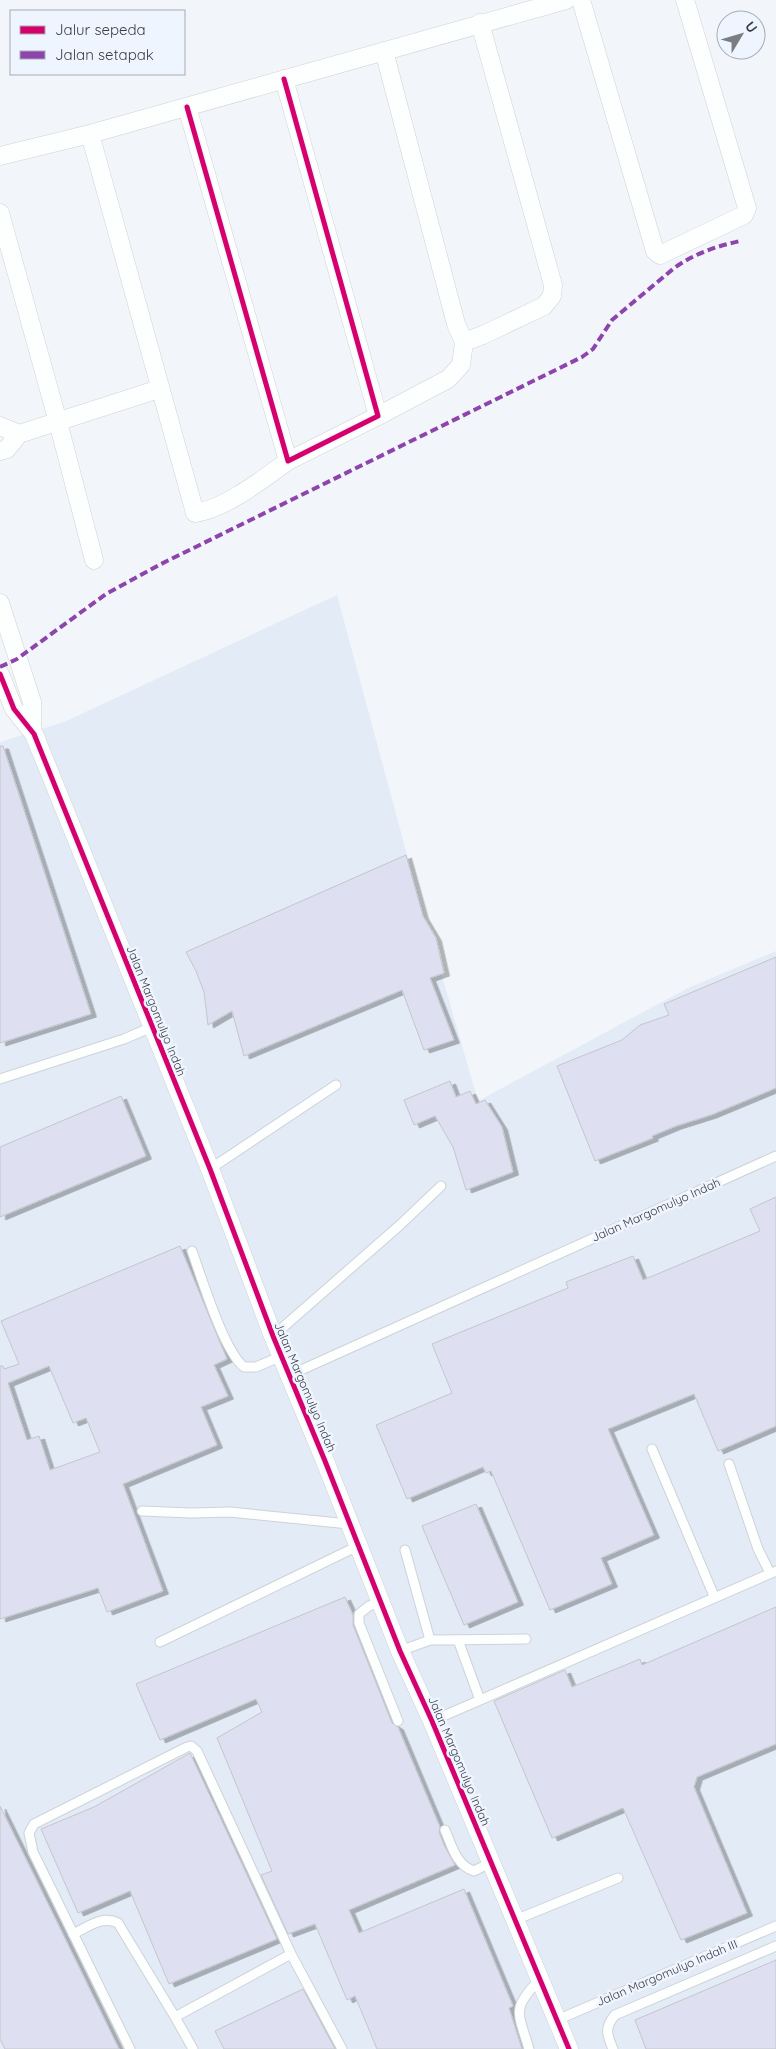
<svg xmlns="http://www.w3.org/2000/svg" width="776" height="2049" font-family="Quicksand,sans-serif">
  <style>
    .built { fill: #e3ebf6 }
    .building { fill: #dedff0; stroke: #c4c6ca; fill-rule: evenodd; filter: url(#shadow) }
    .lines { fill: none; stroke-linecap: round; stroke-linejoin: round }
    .service-casing { stroke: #cfd2d6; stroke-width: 11 }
    .minor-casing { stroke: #cfd2d6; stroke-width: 19 }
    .service { stroke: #fdfefe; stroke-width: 9 }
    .minor { stroke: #fdfefe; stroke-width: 18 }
    .quiet { stroke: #8e44ad; stroke-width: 4; stroke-dasharray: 8 4; stroke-linecap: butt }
    .cycleway-casing { stroke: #eff5fe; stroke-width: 8 }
    .cycleway { stroke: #d6006c; stroke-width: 5 }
    .labels { text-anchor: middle; stroke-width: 5; stroke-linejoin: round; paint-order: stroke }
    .street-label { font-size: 12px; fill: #3a3c41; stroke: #eff5fe }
  </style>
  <defs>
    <filter id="shadow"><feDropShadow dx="5.5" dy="3" stdDeviation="0" flood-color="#0004"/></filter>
  </defs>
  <rect width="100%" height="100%" fill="#f2f6fa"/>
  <path class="built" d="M337 595 406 851 478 1101 688 988 776 951V2049H0V742L64 722Z"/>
  <path class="building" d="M0 746H3L91 1014 0 1043Z
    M406 855 423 916 436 938 444 973 430 978 454 1040 424 1050 402 990 244 1056 232 1011 208 1025 204 992 196 971 186 952Z
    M776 957V1088L711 1115 676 1126 652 1136 653 1138 595 1161 557 1066 622 1040 640 1025 669 1015 664 1004Z
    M450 1081 456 1097 470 1091 476 1104 485 1100 502 1127 513 1172 466 1190 453 1147 435 1116 414 1125 404 1100Z
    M121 1096 146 1156 0 1217V1147Z
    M776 1197V1426L718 1451 694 1394 608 1429 654 1535 601 1558 612 1584 550 1610 491 1471 486 1473 483 1467 407 1499 376 1425 452 1393 432 1344 568 1288 566 1282 633 1256 643 1280 760 1231 750 1209Z
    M180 1246 227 1359 214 1365 228 1396 201 1407 217 1445 123 1484 163 1591 107 1612 98 1588 0 1619V1366H3L4 1369 19 1364 1 1321ZM49 1366 73 1423 86 1418 100 1452 50 1470 39 1436 27 1440 8 1383Z
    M476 1504 518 1602 464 1625 422 1526Z
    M345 1597 353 1615V1625L392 1723 398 1727 440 1827 439 1832 444 1845 455 1865 349 1910 359 1933 464 1889 513 2006 509 2008 522 2049H377L355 1996 347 2000 315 1924 288 1934 261 1875 272 1871 217 1738 262 1712 256 1699 160 1740 136 1684Z
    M776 1607V1744L697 1777 694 1787 747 1913 681 1940 623 1808 552 1838 494 1701 565 1670 572 1687 640 1659 642 1665Z
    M190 1753 277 1939 169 1984 130 1891 78 1913 41 1829 94 1807Z
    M0 1806 58 1924 119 2049H5L0 2039Z
    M776 1960V2049H646L635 2020Z
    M303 1989 335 2049H224L215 2031Z"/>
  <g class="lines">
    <g class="service-casing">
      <path id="service" d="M0 1079 124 1039 152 1027
        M210 1169 336 1085
        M192 1251C202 1279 224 1351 244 1367H256L282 1356
        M273 1336 400 1225 441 1186
        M290 1375 776 1156
        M652 1449 714 1596
        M729 1464 758 1549 770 1573
        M142 1511 191 1513 230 1512 349 1524
        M405 1550 430 1640
        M380 1602 369 1606 359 1614V1623L398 1721
        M458 1640 480 1700
        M160 1642 358 1546
        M400 1651 430 1640 526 1639
        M432 1721 776 1571
        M445 1830C452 1846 456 1865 474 1871L492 1862
        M515 1920 618 1878
        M73 1934C88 1927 102 1915 118 1923L175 2017
        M557 2020 776 1926
        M130 2049 33 1852 29 1833 34 1824 187 1747 191 1746 197 1751 291 1954 342 2049
        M193 2049 175 2017 291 1954
        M529 2049C518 2012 511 2009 540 1979
        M613 2049C607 2035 604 2028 615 2015L776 1946"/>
    </g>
    <g class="minor-casing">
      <path id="minor" d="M581 0 655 251 660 255 744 215 747 208 685 0
        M384 51 456 324 464 342 483 335 544 306 552 296 553 285 480 23
        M187 107 288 461 378 416 284 79
        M90 134 195 513C225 509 263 479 288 461
        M0 156 90 134 566 0
        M0 213 58 422 94 560
        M378 416 448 379 461 365 464 342
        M0 426 19 434
        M0 451 7 449 19 434 159 389
        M0 603 32 702V729
        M0 674 14 709 34 734 210 1169 273 1336 325 1461 400 1651 432 1721 569 2049"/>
    </g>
    <use href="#service" class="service"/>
    <use href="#minor" class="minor"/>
    <path class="quiet" d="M0 667 17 659 106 594 161 564 582 357 593 349 612 320 673 269C693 254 717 246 740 241"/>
    <g class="cycleway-casing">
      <path id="cycleway" d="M187 107 288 461 378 416 284 79
        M0 674 14 709 34 734 210 1169 273 1336 325 1461 400 1651 432 1721 569 2049"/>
    </g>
    <use href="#cycleway" class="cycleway"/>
  </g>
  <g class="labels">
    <g class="street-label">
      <text transform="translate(156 1011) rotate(68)" y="4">Jalan Margomulyo Indah</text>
      <text transform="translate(656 1210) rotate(-24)" y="4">Jalan Margomulyo Indah</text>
      <text transform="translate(305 1387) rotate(67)" y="4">Jalan Margomulyo Indah</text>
      <text transform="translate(459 1761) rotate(67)" y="4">Jalan Margomulyo Indah</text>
      <text transform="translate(667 1973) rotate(-23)" y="4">Jalan Margomulyo Indah III</text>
    </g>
  </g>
  <rect x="10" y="10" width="175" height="65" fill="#eff5fe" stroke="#a7abb2"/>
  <rect x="20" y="26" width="25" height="8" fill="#d6006c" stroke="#a7abb2"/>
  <text x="55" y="35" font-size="15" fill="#3a3c41">Jalur sepeda</text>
  <rect x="20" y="51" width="25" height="8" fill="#8e44ad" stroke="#a7abb2"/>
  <text x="55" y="60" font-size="15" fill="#3a3c41">Jalan setapak</text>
  <g transform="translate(741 35) rotate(52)"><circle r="24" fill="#eff5fe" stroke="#a7abb2"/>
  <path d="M0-4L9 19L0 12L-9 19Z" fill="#7a7d82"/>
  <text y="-8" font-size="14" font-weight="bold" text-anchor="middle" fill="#3a3c41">U</text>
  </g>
</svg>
